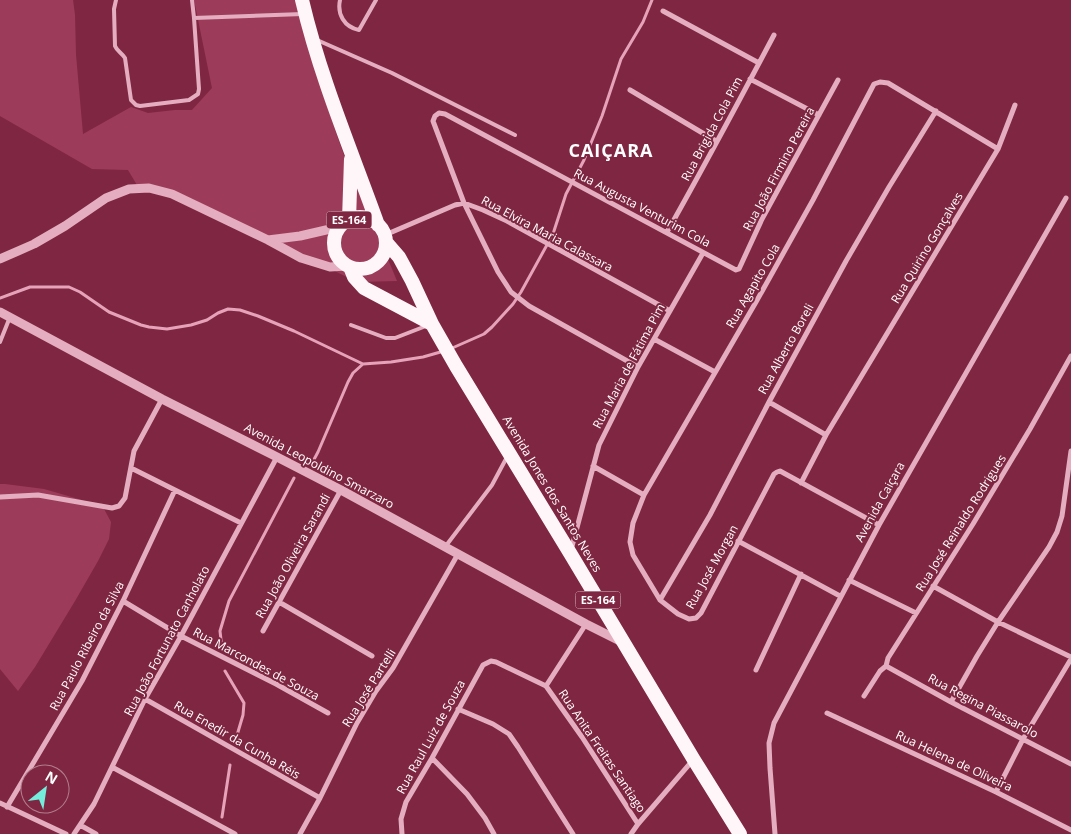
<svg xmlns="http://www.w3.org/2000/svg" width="1071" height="834" font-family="'Open Sans',sans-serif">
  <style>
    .green { fill: #9d3c5a }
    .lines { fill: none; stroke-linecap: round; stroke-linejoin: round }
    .stream { stroke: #e6a2b9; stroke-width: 3 }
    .service { stroke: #e5aec0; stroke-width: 4 }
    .minor { stroke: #e5aec0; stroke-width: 5 }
    .tertiary { stroke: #e5aec0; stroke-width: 9 }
    .trunk { stroke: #fef6f8; stroke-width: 14 }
    .labels { text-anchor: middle; stroke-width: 4; stroke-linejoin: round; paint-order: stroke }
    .shield { fill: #7f2742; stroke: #d9bec6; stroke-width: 1 }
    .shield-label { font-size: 11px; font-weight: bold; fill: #fff }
    .street-label { font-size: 12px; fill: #fff; stroke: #7f2742 }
    .district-label { font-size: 18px; font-weight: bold; letter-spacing: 1px; fill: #fff; stroke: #7f2742 }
  </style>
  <rect width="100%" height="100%" fill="#7f2742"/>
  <path class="green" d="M0 0H73L75 15 76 55 83 134 131 107 148 113 175 110H192L212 88 194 0H295C313 59 329 118 352 176 365 211 383 246 397 281L357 282 294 251 197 202 137 185 128 170 92 169 0 116Z
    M0 484H5L44 489 82 500 104 509 111 522 109 539 98 561 75 601 35 667 18 691 0 669Z"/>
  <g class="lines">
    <path class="stream" d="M0 298 30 287H69L80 292 109 312 141 325 149 327 167 329 191 325 207 320 218 313 228 309 240 310 258 316 294 331 363 364 391 362 423 357 444 351
      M450 349 484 334 492 327 513 304 521 292 553 234 566 194 584 160 602 116 621 59 643 22 652 0
      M311 465 318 452 348 382 353 373 363 364
      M222 649 220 631 229 601 294 478
      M225 671 244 703 243 715 235 742
      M222 817 230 765"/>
    <path class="service" d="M116 0 114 9 115 46C117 51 122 53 125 58L131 100 136 105 140 106 189 100 198 94 199 89 194 18 192 0
      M340 0C337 14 344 27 359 30L376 0
      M194 18 303 14
      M317 40 392 73 515 135
      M351 325 386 338H395L426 326
      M0 342 10 317
      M445 547 492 485 507 457"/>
    <path class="minor" d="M663 11 759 63
      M750 79 819 115
      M630 90 716 141
      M667 232C704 167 739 101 774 35
      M385 235 455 205 464 203 483 210 507 221 670 311
      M654 339 715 372
      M638 367 529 306 511 292 498 272 464 203 433 121 435 116 439 113 445 114 736 270 739 269 762 219 838 80
      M769 402 826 435
      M593 466 644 495
      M131 468 241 523
      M801 483 826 435 998 149 1015 105
      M0 497 38 495 112 508 119 506 125 498 134 451 162 399
      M879 525 780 471 777 472 774 474 701 613 696 618 689 619 678 614 660 600 633 555 630 542 633 523 644 495 756 302 813 200 874 84 880 82 888 83 998 149
      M738 541 840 596
      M571 550 599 445 638 367 703 253
      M849 580 916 613
      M933 586 998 622 1071 657
      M660 600 710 515 769 402 846 261 889 187 936 111
      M123 601 181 636 276 684 328 713
      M279 602 372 656
      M263 631 341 490
      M886 666 951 702 1071 764
      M756 670 801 574
      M546 686 586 624
      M864 696 880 671 886 666 888 658 973 524 1030 429 1071 356
      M145 699 320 798
      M951 702 977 656 998 622 1049 547 1057 532 1062 516 1071 451
      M458 709 493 724 509 734 518 747 573 834
      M827 713 996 792 1071 830
      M432 758 467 794 485 818 494 834
      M112 767 235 834
      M996 792 1023 739 1071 659
      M0 803 66 834
      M7 807 82 681 123 601 175 490
      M80 825 96 834
      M74 834 94 804 145 699 181 636 277 457
      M300 834 320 798 357 723 376 691 393 668 458 554
      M402 834 401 819 406 802 432 758 483 665 491 661 496 662 546 686 582 737 638 824
      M631 834 638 824 693 760
      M775 834 770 768 769 743 774 723 879 525 1066 198"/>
    <path class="tertiary" d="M268 240 300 236 339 227
      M0 259 34 244 65 226 106 198 129 189 149 188 172 194 268 240 301 258 330 267 347 266
      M0 312 162 399 277 457 341 490 586 624 622 642"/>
    <path class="trunk" d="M302 0C320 77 351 150 378 225
      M334 243a26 26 0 1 1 52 0a26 26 0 1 1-52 0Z
      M349 220 351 159
      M386 242 399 257 412 281 432 324 456 366 570 553 694 760 740 834
      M350 267 354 277 364 288 432 324"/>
  </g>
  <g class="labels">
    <g class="shield">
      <rect x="326.5" y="211.5" width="45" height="17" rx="4"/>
      <rect x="575.5" y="591.5" width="45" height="17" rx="4"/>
    </g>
    <g class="shield-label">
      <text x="349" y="224">ES-164</text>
      <text x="598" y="604">ES-164</text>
    </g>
    <g class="street-label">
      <text transform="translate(712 129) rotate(-62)" y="4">Rua Brigida Cola Pim</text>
      <text transform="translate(779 169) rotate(-62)" y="4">Rua João Firmino Pereira</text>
      <text transform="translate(642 208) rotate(28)" y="4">Rua Augusta Venturim Cola</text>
      <text transform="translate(547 234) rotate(28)" y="4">Rua Elvira Maria Calassara</text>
      <text transform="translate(927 248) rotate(-59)" y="4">Rua Quirino Gonçalves</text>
      <text transform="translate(753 286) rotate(-60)" y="4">Rua Agapito Cola</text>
      <text transform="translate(786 349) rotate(-61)" y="4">Rua Alberto Boreli</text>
      <text transform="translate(629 366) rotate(-62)" y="4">Rua Maria de Fátima Pim</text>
      <text transform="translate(319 466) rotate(28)" y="4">Avenida Leopoldino Smarzaro</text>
      <text transform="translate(552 494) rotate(59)" y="4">Avenida Jones dos Santos Neves</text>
      <text transform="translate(880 502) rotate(-61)" y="4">Avenida Caiçara</text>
      <text transform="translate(961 523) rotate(-58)" y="4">Rua José Reinaldo Rodrigues</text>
      <text transform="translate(293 556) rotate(-61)" y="4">Rua João Oliveira Sarandi</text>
      <text transform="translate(712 567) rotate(-61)" y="4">Rua José Morgan</text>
      <text transform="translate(167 641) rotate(-62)" y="4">Rua João Fortunato Canholato</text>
      <text transform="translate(87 646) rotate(-62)" y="4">Rua Paulo Ribeiro da Silva</text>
      <text transform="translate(256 664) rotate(28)" y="4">Rua Marcondes de Souza</text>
      <text transform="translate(369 688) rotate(-58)" y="4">Rua José Partelli</text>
      <text transform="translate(983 706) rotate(28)" y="4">Rua Regina Piassarolo</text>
      <text transform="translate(431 737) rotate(-61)" y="4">Rua Raul Luiz de Souza</text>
      <text transform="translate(237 740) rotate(30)" y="4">Rua Enedir da Cunha Réis</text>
      <text transform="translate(602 751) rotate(56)" y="4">Rua Anita Freitas Santiago</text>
      <text transform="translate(954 761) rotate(25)" y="4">Rua Helena de Oliveira</text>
    </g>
    <g class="district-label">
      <text x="611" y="157">CAIÇARA</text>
    </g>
  </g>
  <g transform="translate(45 789) rotate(30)"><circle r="24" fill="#7f2742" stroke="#b27d8e"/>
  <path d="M0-4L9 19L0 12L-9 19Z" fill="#74eeda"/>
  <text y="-8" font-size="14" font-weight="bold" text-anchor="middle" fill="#ffffff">N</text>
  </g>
</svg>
